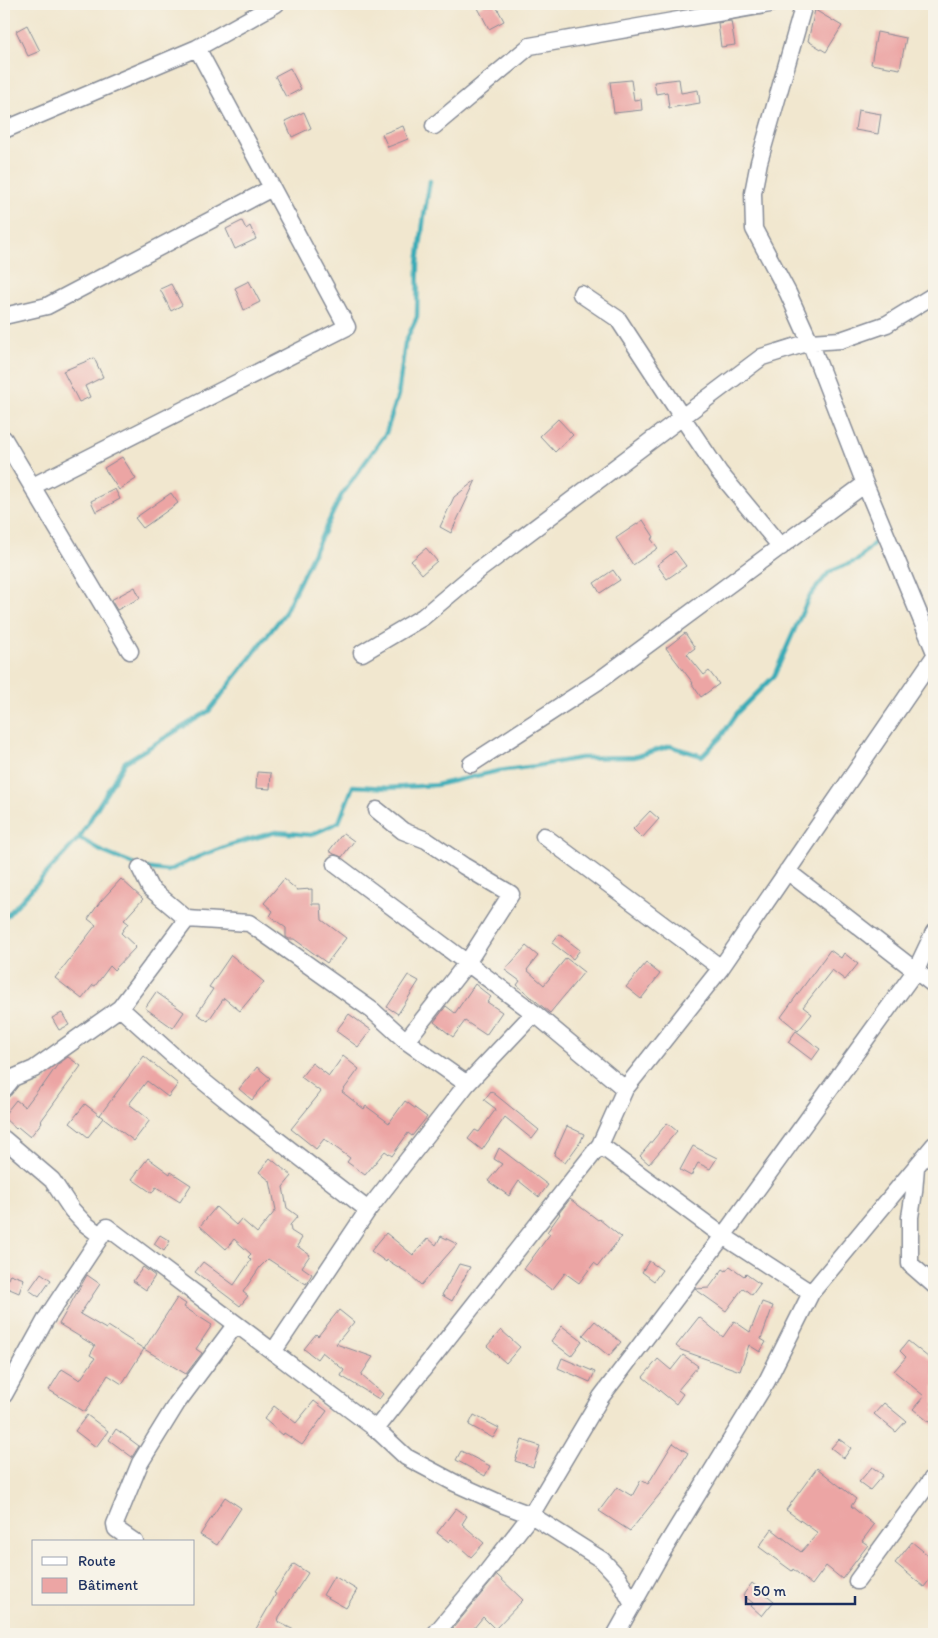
<svg xmlns="http://www.w3.org/2000/svg" width="938" height="1638" font-family="Itim,sans-serif">
  <style>
    .lines { fill: none; stroke-linecap: round; stroke-linejoin: round }
    .stream { stroke: #3bacb7; stroke-width: 4.5 }
    .building { fill: #eca5a4 }
    .minor-casing { stroke: #868b96; stroke-width: 19 }
    .minor { stroke: #fff; stroke-width: 16 }
  </style>
  <rect width="100%" height="100%" fill="#f7f3e8"/>
  <filter id="ink" filterUnits="userSpaceOnUse"><feTurbulence type="fractalNoise" baseFrequency=".02" numOctaves="2"/><feDisplacementMap in="SourceGraphic" scale="10" xChannelSelector="R" yChannelSelector="G"/><feConvolveMatrix kernelMatrix="1 2 1 2 8 2 1 2 1" color-interpolation-filters="sRGB"/></filter>
  <filter id="wash" filterUnits="userSpaceOnUse"><feTurbulence type="fractalNoise" baseFrequency=".0096" numOctaves="4" result="noise"/><feDisplacementMap in="SourceGraphic" scale="20" xChannelSelector="R" yChannelSelector="G"/><feGaussianBlur stdDeviation="1.12" result="paint"/><feColorMatrix in="noise" values="0 0 0 0 0 0 0 0 0 0 0 0 0 0 0 0 0 1.4 0 .05"/><feComposite in="paint" operator="in"/></filter>
  <g filter="url(#wash)">
    <rect width="100%" height="100%" fill="#f1e7cf"/>
    <g class="lines">
      <path class="stream" d="M79 838 103 852 137 866
        M144 868 168 871 200 856 230 845 276 832 311 835 339 822 353 786 388 788 436 785 498 771 536 766 580 758 634 757 670 746 702 756 720 738 737 713 774 676 809 597 829 572 858 560 875 542
        M4 919 79 838 125 762 209 711 284 614 341 496 386 433 398 395 405 343 417 317 418 263 424 216 430 181"/>
    </g>
    <g id="blocks">
      <path class="building" d="M485 4H495L504 21 489 29 478 8Z
        M815 10 842 26 826 52 808 41Z
        M731 21 735 45 721 47 718 23Z
        M27 25 40 51 28 56 16 31Z
        M877 32 906 38 900 69 871 64Z
        M290 68 301 89 286 97 275 76Z
        M679 79 681 93 698 90 700 103 669 108 667 92 656 94 654 82Z
        M631 80 634 100 641 99 642 110 614 113 610 82Z
        M858 110 881 114 878 134 855 130Z
        M304 112 311 128 292 137 285 121Z
        M403 126 408 139 388 147 382 134Z
        M242 221 246 229 250 226 256 239 235 249 226 229Z
        M249 281 260 302 244 310 235 288Z
        M171 284 182 305 171 311 160 289Z
        M94 358 103 377 85 386 90 397 79 402 63 371Z
        M558 419 573 435 555 452 540 436Z
        M122 457 136 479 119 490 104 468Z
        M476 480 451 533 440 527 454 497Z
        M115 489 120 499 96 512 91 501Z
        M171 493 178 503 143 528 135 518Z
        M643 520 654 537 651 539 658 548 633 565 616 538Z
        M426 548 437 561 422 574 411 561Z
        M675 551 686 566 667 579 657 565Z
        M613 570 620 580 600 593 594 583Z
        M135 587 140 598 117 610 111 600Z
        M685 633 695 648 687 654 704 675 709 671 719 684 701 697 692 684 693 683 666 648Z
        M257 772 271 773 270 789 256 788Z
        M650 811 659 819 642 838 633 829Z
        M343 833 354 841 342 857 334 854 329 851Z
        M121 879 143 899 124 920 128 923 121 933 136 947 114 970 110 966 95 986 93 985 82 999 55 978 96 925 88 919 100 902Z
        M284 879 297 890 312 889V904H321L322 920 346 938 327 963 294 939H289L286 937V928L270 916 273 911 264 903Z
        M559 934 580 950 573 959 552 943Z
        M526 946 538 956 527 970 544 985 566 958 584 972 550 1013 517 985 520 981 505 970Z
        M830 950 841 958 844 953 858 964 845 980 832 970 803 1007 812 1014 798 1031 781 1017Z
        M231 955 264 982 240 1011 224 998 208 1021 197 1014 213 989 209 987Z
        M646 963 660 974 641 999 626 987Z
        M408 975 419 981 398 1014 387 1007Z
        M475 984 491 997 487 1002 502 1012 486 1035 465 1021 453 1037 434 1022 446 1006 455 1013Z
        M156 992 184 1012 173 1028 145 1008Z
        M62 1013 69 1025 59 1030 52 1018Z
        M349 1014 371 1030 358 1047 336 1031Z
        M796 1031 820 1049 812 1060 788 1042Z
        M144 1056 178 1084 168 1097 147 1081 129 1104 150 1120 134 1141 100 1115Z
        M343 1056 359 1069 342 1092 364 1109 366 1106 389 1123 405 1101 427 1117 412 1136 408 1133 392 1156 385 1151 365 1175 347 1162 350 1158 324 1139 316 1149 291 1129 321 1092 301 1077 312 1063 329 1076Z
        M68 1057 81 1066 41 1121 42 1122 30 1137 18 1127 16 1129 4 1118V1115L16 1100 25 1107 41 1086 42 1087 58 1064Z
        M257 1067 270 1078 252 1100 239 1089Z
        M491 1091 539 1130 532 1139 505 1117 482 1150 468 1139 475 1130 479 1132 496 1109 484 1100Z
        M85 1104 103 1118 88 1137 70 1123Z
        M667 1123 677 1131 649 1164 640 1156Z
        M567 1126 584 1134 581 1141 565 1163 554 1155Z
        M693 1146 717 1158 710 1169 698 1163 691 1176 680 1170Z
        M499 1148 548 1185 539 1197 519 1181 509 1196 488 1181 502 1164 494 1159Z
        M148 1158 170 1174 171 1172 191 1185 180 1202 156 1187 152 1193 132 1179Z
        M270 1158 292 1176 283 1187 287 1208 298 1216 290 1225 291 1231 302 1238 297 1246 310 1255 302 1267 312 1274 306 1284 268 1259 260 1267 243 1292 248 1296 240 1306 195 1272 203 1262 234 1285 251 1260 248 1257 251 1254 234 1239 226 1249 200 1226 216 1207 236 1225 241 1219 257 1233 276 1210 270 1181 259 1172Z
        M570 1199 598 1220 599 1219 621 1237 598 1266 594 1263 579 1283 565 1273 552 1290 524 1269 550 1234 547 1232 560 1214 559 1213Z
        M386 1233 413 1255 428 1238 436 1245 441 1236 457 1244 421 1285 408 1273 387 1260 386 1262 371 1251Z
        M160 1235 170 1241 164 1251 154 1244Z
        M649 1261 662 1270 654 1281 642 1272Z
        M459 1264 470 1267 452 1301 442 1295Z
        M730 1266 744 1276 746 1274 760 1284 752 1295 743 1288 726 1311 695 1289 709 1288 723 1269 726 1271Z
        M143 1267 155 1276 146 1290 133 1281Z
        M41 1273 51 1280 39 1297 29 1290Z
        M10 1274 24 1279 19 1293 5 1287Z
        M87 1275 100 1284 80 1314 106 1329 108 1326 144 1349 177 1298 186 1304 184 1307 212 1325 196 1349 202 1353 186 1374 144 1349 122 1384 108 1375 85 1412 49 1390 62 1369 80 1380 95 1358 90 1355 95 1346 59 1324Z
        M762 1302 773 1306 761 1339 766 1342 760 1352 749 1345 740 1371 681 1350 676 1346 699 1317 723 1337 734 1321 750 1332Z
        M339 1310 354 1322 336 1344 373 1357 361 1375 383 1394 379 1399 341 1376 344 1370 322 1352 317 1359 304 1349 316 1334 318 1336Z
        M595 1321 621 1342 609 1356 583 1335Z
        M562 1326 582 1341 571 1356 551 1341Z
        M501 1330 520 1347 506 1363 487 1346Z
        M908 1341 934 1362V1426L913 1409 924 1396 894 1371 906 1357 900 1351Z
        M683 1355 698 1366 678 1390 683 1394 676 1404 643 1377 658 1359 671 1370Z
        M562 1358 595 1372 590 1382 558 1368Z
        M314 1401 327 1411 302 1445 284 1433 283 1435 264 1419 274 1406 296 1423Z
        M884 1403 906 1421 896 1432 874 1414Z
        M87 1415 108 1431 96 1447 75 1431Z
        M474 1415 499 1428 493 1438 469 1425Z
        M116 1429 139 1446 132 1457 109 1440Z
        M839 1439 851 1448 844 1458 831 1448Z
        M522 1440 540 1446 533 1467 515 1461Z
        M673 1443 688 1453 672 1479 630 1531 599 1511 617 1487 632 1496 641 1480 648 1484Z
        M461 1451 490 1466 485 1476 456 1460Z
        M872 1467 883 1475 870 1490 859 1482Z
        M817 1468 856 1499 851 1506 874 1525 862 1541 868 1545 842 1579 826 1566 812 1585 793 1569 792 1571 759 1547 772 1529 801 1552 818 1533 786 1510Z
        M225 1497 241 1508 217 1545 200 1535Z
        M456 1508 467 1516 462 1524 484 1543 471 1557 451 1539 449 1542 437 1533Z
        M912 1542 934 1560V1574L924 1587 895 1563Z
        M294 1564 308 1573 279 1617 278 1622 302 1634H253L276 1594 274 1593Z
        M497 1575 523 1600 495 1629 483 1617 469 1634H448Z
        M334 1576 357 1590 346 1608 323 1595Z
        M752 1583 774 1601 762 1616 751 1606 753 1603 743 1595Z"/>
    </g>
  </g>
  <g filter="url(#ink)">
    <use href="#blocks" fill-opacity="0" stroke="#868b96" stroke-width="1"/>
    <g class="lines">
      <g class="minor-casing">
        <path id="minor" d="M434 126 530 46 770 4
          M4 130 197 48 276 4
          M581 294 618 319 682 417 719 472 781 547
          M4 316 47 306 272 188
          M4 439 130 651
          M865 484 934 650
          M33 486 347 327 197 48
          M362 653 423 617 479 570 762 357 810 342 841 340 887 324 934 295
          M471 764 597 682 865 484 810 342 788 293 754 229 753 193 759 162 804 4
          M377 810 403 831 426 840 464 866 511 894 467 963 406 1041
          M544 836 721 968
          M335 864 534 1013 625 1089
          M140 868 150 888 187 919 249 923 373 1011 406 1041 467 1084
          M787 871 934 985
          M120 1008 187 1068 235 1107 368 1210
          M4 1089 13 1078 34 1069 120 1008 187 919
          M4 1139 52 1180 72 1210 84 1223 101 1236
          M600 1145 723 1236 811 1293
          M916 1167 914 1192 910 1217V1264L934 1285
          M273 1352 368 1210 467 1084 534 1013
          M4 1395 46 1319 107 1227 376 1429 406 1457 455 1483 504 1505 531 1515 602 1560 618 1577 633 1605
          M376 1429 600 1145 625 1089 721 968 934 657
          M135 1542 116 1529 115 1524 140 1463 177 1403 236 1324
          M857 1581 934 1476
          M435 1634 483 1577 531 1515 601 1397 723 1236 916 970 934 932
          M616 1634 661 1554 767 1381 811 1293 934 1145"/>
      </g>
      <use href="#minor" class="minor"/>
    </g>
  </g>
  <rect width="938" height="1638" fill="none" stroke="#f7f3e8" stroke-width="20"/>
  <rect x="32" y="1540" width="162" height="65" fill="#f7f3e8" stroke="#9fa5b1"/>
  <rect x="42" y="1557" width="25" height="8" fill="#ffffff" stroke="#9fa5b1"/>
  <text x="78" y="1566" font-size="15" fill="#1b2f5e">Route</text>
  <rect x="42" y="1578" width="25" height="15" fill="#eca5a4" stroke="#9fa5b1"/>
  <text x="78" y="1590" font-size="15" fill="#1b2f5e">Bâtiment</text>
  <path d="M746 1596v8h109v-8" fill="none" stroke="#1b2f5e" stroke-width="2.5"/>
  <text x="753" y="1596" font-size="15" fill="#1b2f5e" stroke="#f7f3e8" stroke-width="4" paint-order="stroke">50 m</text>
</svg>
